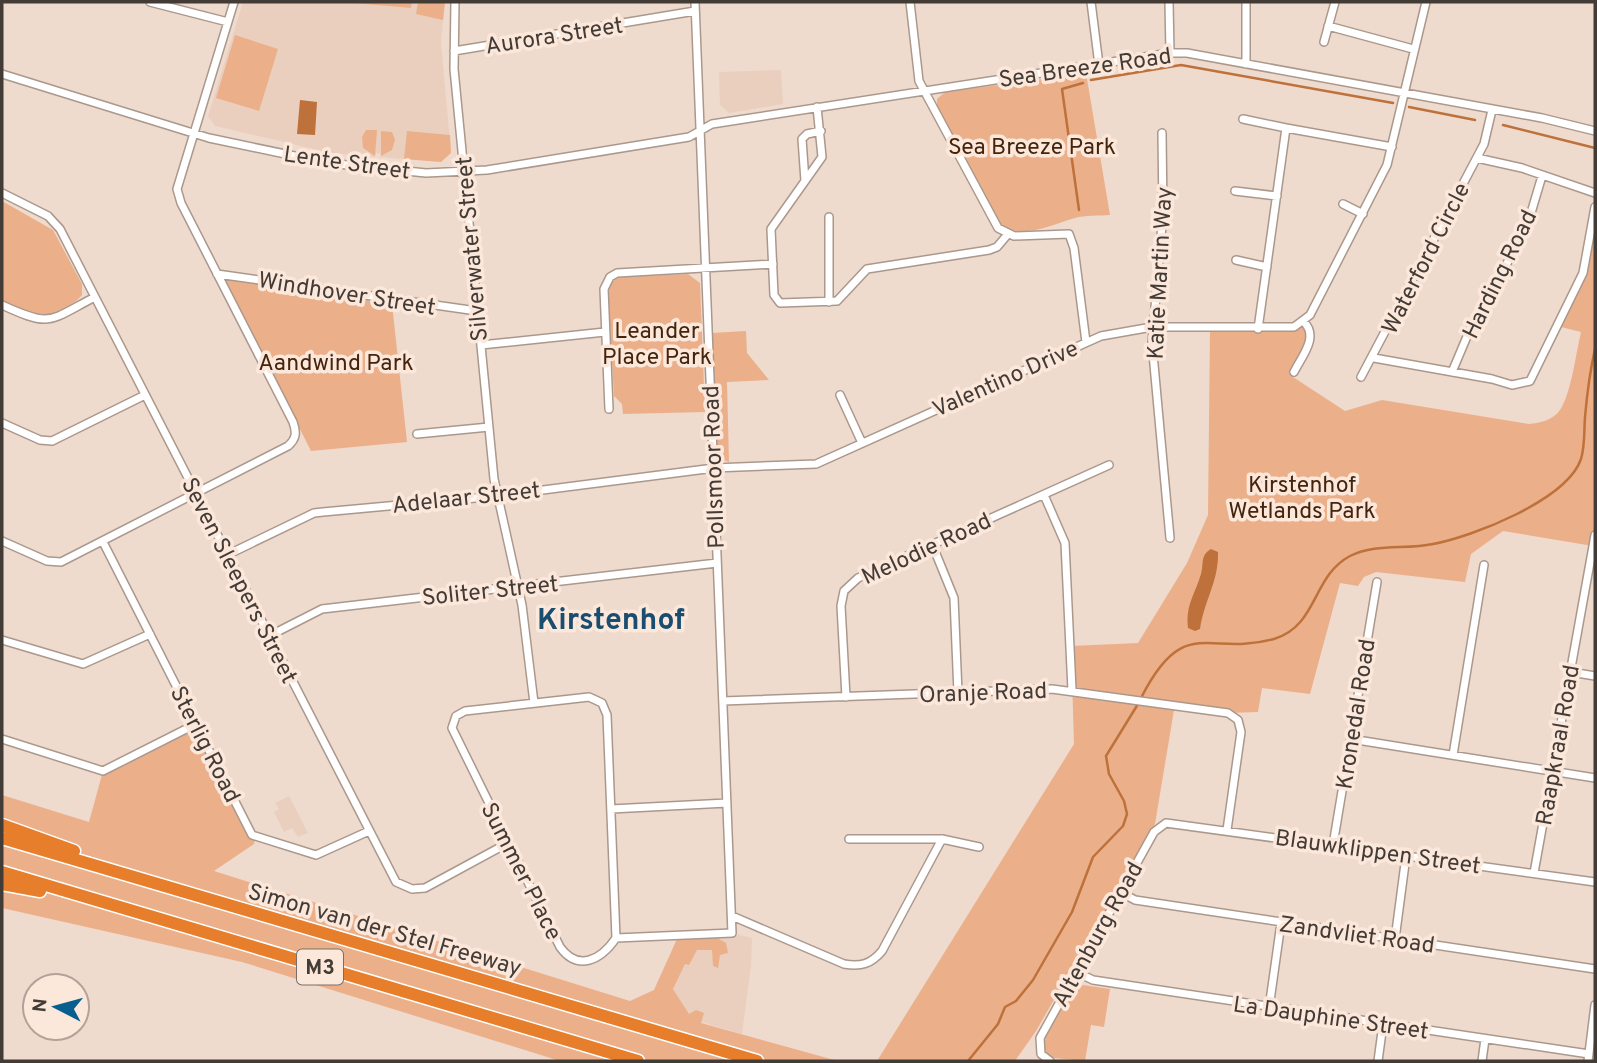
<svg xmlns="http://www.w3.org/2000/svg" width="1597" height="1063" font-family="Overpass,sans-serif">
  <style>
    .built { fill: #eacfbe }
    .green { fill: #ebb08a }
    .water { fill: #be713a }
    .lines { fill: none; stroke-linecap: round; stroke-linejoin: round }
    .stream { stroke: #be713a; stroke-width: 2.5 }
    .street-casing { stroke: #ab988c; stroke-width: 10 }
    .highway-casing { stroke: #fff; stroke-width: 15 }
    .street { stroke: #fff; stroke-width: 7 }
    .highway { stroke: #e67e2b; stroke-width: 12 }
    .labels { text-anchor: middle; stroke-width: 7; stroke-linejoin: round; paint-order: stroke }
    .shield { fill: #fce7db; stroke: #7a6f68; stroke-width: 2 }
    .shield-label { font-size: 21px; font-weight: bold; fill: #433b36 }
    .street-label { font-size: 23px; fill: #433b36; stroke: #fce7db }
    .park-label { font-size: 23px; fill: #44240d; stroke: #fce7db }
    .district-label { font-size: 30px; font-weight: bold; fill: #1a4e71; stroke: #fce7db }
  </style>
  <rect width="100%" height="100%" fill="#efdace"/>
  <path class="built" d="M243 2H445L441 42 451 153 441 162 380 157 381 154 376 153 375 157 331 153 215 126 208 116Z
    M781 70 783 104 729 113 720 105 719 72Z
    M289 796 308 833 298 837 292 828 284 832 274 812 279 809 275 803Z
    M732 933 752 938 751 966 742 1034 630 1001 654 990 679 935Z"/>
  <path class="green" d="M343 2H412L411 8Z
    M418 2H445L443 20 416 14Z
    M235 35 278 49 259 111 216 98Z
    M1086 73 1110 215C1099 216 1085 215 1075 218 1051 225 1029 237 1003 228L937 108V99L945 92Z
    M366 130H377L375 156 363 148 362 137Z
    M381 131 392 132 395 140 392 150 381 156Z
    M407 131 450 135 451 153 441 162 404 159Z
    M2 201 53 230 82 284V295C77 301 72 304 64 308 36 322 29 313 2 301Z
    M1595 207 1593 546 1503 531 1471 554 1465 582 1376 572 1364 577 1358 586 1340 583 1310 694 1262 688 1258 712 1228 713 1175 704 1155 824 1036 1031 1015 1061H877L1074 744 1071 646 1138 643 1187 563 1208 515 1210 328 1284 329 1304 322 1311 332 1293 377 1345 411 1382 400 1529 424C1540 423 1553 420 1560 410 1571 394 1576 353 1581 332L1557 326 1583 273Z
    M688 274 700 283 705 412 623 414 622 404 614 396 608 291 612 282 619 277Z
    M224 279 392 304 407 442 311 451Z
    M746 331 747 353 769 380 727 382 729 462 720 459 716 452 711 333Z
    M196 724 255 839 254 844 214 871 630 1001 654 990 677 939 717 938 726 943 728 953 720 955 718 968 713 966 712 950H697L689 965 685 964 673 989 689 1014 696 1010 704 1013 701 1023 838 1061H560L242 962 2 908V795L89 822 103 771Z
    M1083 985 1110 989 1104 1027 1091 1025 1085 1061 1054 1058 1045 1052C1039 1038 1067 987 1083 985Z"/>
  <path class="water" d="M300 100 317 102 315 135 297 134Z
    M1211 549 1218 552C1219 581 1204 601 1200 629L1195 631 1188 628C1185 606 1195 594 1201 574 1204 564 1200 555 1211 549Z"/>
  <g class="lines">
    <path class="stream" d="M1091 80 1181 65 1393 103
      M1409 107 1475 120
      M1503 125 1595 148
      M1079 210 1062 89 1083 83
      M1141 698C1184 613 1208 657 1274 639 1318 626 1312 576 1350 556 1376 543 1405 550 1433 544 1472 537 1567 500 1581 459 1585 446 1584 431 1585 417 1587 394 1590 371 1595 349
      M968 1061 998 1024 1005 1007 1016 1001 1033 980 1072 912 1093 857 1123 826 1127 814 1124 801 1109 774 1106 756 1138 704"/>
    <g class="street-casing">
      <path id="street" d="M150 2 228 22
        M455 2 454 69 494 479 522 605 534 703
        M910 2 919 81 998 228 1014 236 1069 234 1074 248 1086 342
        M1091 2 1099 65
        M1169 2 1170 53
        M1328 26 1413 49
        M1324 42 1335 2
        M454 51 695 11
        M1246 64V2
        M2 74 209 138 328 163 426 173 487 170 689 137 712 124 1170 53H1187L1542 118 1595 131
        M817 107 822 157 771 229 774 295 780 303 837 301 867 269 989 250 997 247 1008 234
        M1243 119 1286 128
        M1162 133 1163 213 1152 343 1170 538
        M1477 158 1522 168 1595 193
        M805 181 802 139 807 134 821 131
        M1235 191 1277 196
        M2 193 48 216 60 229 396 882 412 889 425 888 508 843
        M1343 204 1363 214
        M1236 260 1267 267
        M217 274 477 311
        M829 302V217
        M2 305C52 328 48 321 95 297
        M1258 329 1286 128 1392 147
        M481 345 605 332
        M1374 358 1492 379 1512 385 1530 381 1583 273 1595 207
        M1294 372C1302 356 1319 337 1304 322
        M1452 372 1471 327 1491 297 1531 213 1542 176
        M1361 377 1484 144 1492 110
        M840 395 862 443
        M609 409 604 289 610 277 617 273 773 264
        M2 423 40 440 52 441 145 395
        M417 434 489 427
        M1044 495 1065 543 1072 690
        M2 541 47 561 61 562 288 446C296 439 297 433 293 422L181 203 177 189 234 2
        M103 542 252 835 316 855 369 831
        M932 544 954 598 958 693
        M227 555 314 513 323 512 497 496 714 468 816 464 1101 336 1152 327H1294L1310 315 1387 165 1426 2
        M269 636 322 609 717 563
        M2 640 83 664 150 634
        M1571 672 1595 676
        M589 697 602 703 607 715 616 938C601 960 578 972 560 947L452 728 456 716 465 711Z
        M846 697 841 606 844 591 858 578 1109 465
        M723 701 1052 689 1228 713 1238 720 1241 732 1227 830
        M2 739 103 771 196 724
        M1351 739 1595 778
        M1453 755 1484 565
        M611 809 727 803
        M849 839H942L979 847
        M1333 845 1377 582
        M1534 873 1595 535
        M1120 892 1135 900 1595 969
        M732 916 844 964C861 967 871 964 882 951L942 839
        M616 938 732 933 695 2
        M1395 939 1406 856
        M1076 972 1093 980 1589 1054
        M1269 1008 1281 923
        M1050 1061 1041 1054 1040 1038 1154 832 1166 823 1595 882
        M1378 1061 1383 1024
        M1482 1061 1485 1039
        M1588 1061 1595 1005"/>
    </g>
    <g class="highway-casing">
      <path id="highway" d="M2 825 74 851
        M2 838 757 1061
        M2 872 638 1061
        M2 884 40 891"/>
    </g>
    <use href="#street" class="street"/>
    <use href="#highway" class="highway"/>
  </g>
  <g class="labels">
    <rect class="shield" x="297" y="949.5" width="46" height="35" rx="5"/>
    <g class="shield-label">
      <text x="320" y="974">M3</text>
    </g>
    <g class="street-label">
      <text transform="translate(554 35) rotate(-9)" y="8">Aurora Street</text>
      <text transform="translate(1085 67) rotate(-8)" y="8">Sea Breeze Road</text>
      <text transform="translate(347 162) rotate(8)" y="8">Lente Street</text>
      <text transform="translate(471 249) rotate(-95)" y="8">Silverwater Street</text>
      <text transform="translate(1425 258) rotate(-63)" y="8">Waterford Circle</text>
      <text transform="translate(1159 273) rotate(-87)" y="8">Katie Martin Way</text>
      <text transform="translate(1499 274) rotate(-64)" y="8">Harding Road</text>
      <text transform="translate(347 293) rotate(9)" y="8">Windhover Street</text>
      <text transform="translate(1005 378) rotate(-24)" y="8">Valentino Drive</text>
      <text transform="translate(713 467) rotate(-92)" y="8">Pollsmoor Road</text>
      <text transform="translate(466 497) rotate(-6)" y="8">Adelaar Street</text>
      <text transform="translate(926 548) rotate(-25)" y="8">Melodie Road</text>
      <text transform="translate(240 580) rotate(63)" y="8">Seven Sleepers Street</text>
      <text transform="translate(490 590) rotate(-6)" y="8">Soliter Street</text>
      <text transform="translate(983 692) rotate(-2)" y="8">Oranje Road</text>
      <text transform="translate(1355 714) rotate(-81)" y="8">Kronedal Road</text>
      <text transform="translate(206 744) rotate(63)" y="8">Sterlig Road</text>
      <text transform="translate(1557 745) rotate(-80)" y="8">Raapkraal Road</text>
      <text transform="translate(1378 851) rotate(8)" y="8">Blauwklippen Street</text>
      <text transform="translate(522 871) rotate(63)" y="8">Summer Place</text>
      <text transform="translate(385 929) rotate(16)" y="8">Simon van der Stel Freeway</text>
      <text transform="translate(1097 934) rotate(-61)" y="8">Altenburg Road</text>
      <text transform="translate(1357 934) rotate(8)" y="8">Zandvliet Road</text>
      <text transform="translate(1331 1017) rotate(8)" y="8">La Dauphine Street</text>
    </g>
    <g class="park-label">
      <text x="1032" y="154">Sea Breeze Park</text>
      <text x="657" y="338">Leander<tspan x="657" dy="26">Place Park</tspan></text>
      <text x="336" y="370">Aandwind Park</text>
      <text x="1302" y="492">Kirstenhof<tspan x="1302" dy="26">Wetlands Park</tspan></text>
    </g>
    <g class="district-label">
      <text x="611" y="629">Kirstenhof</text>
    </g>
  </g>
  <rect width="1597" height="1063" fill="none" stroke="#433b36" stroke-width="7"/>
  <g transform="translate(56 1007) rotate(276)"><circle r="33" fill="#fce7db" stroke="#b2a299" stroke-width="2"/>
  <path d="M0-5L12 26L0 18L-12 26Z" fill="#075f90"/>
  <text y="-10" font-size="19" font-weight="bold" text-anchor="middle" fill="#433b36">N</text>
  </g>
</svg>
